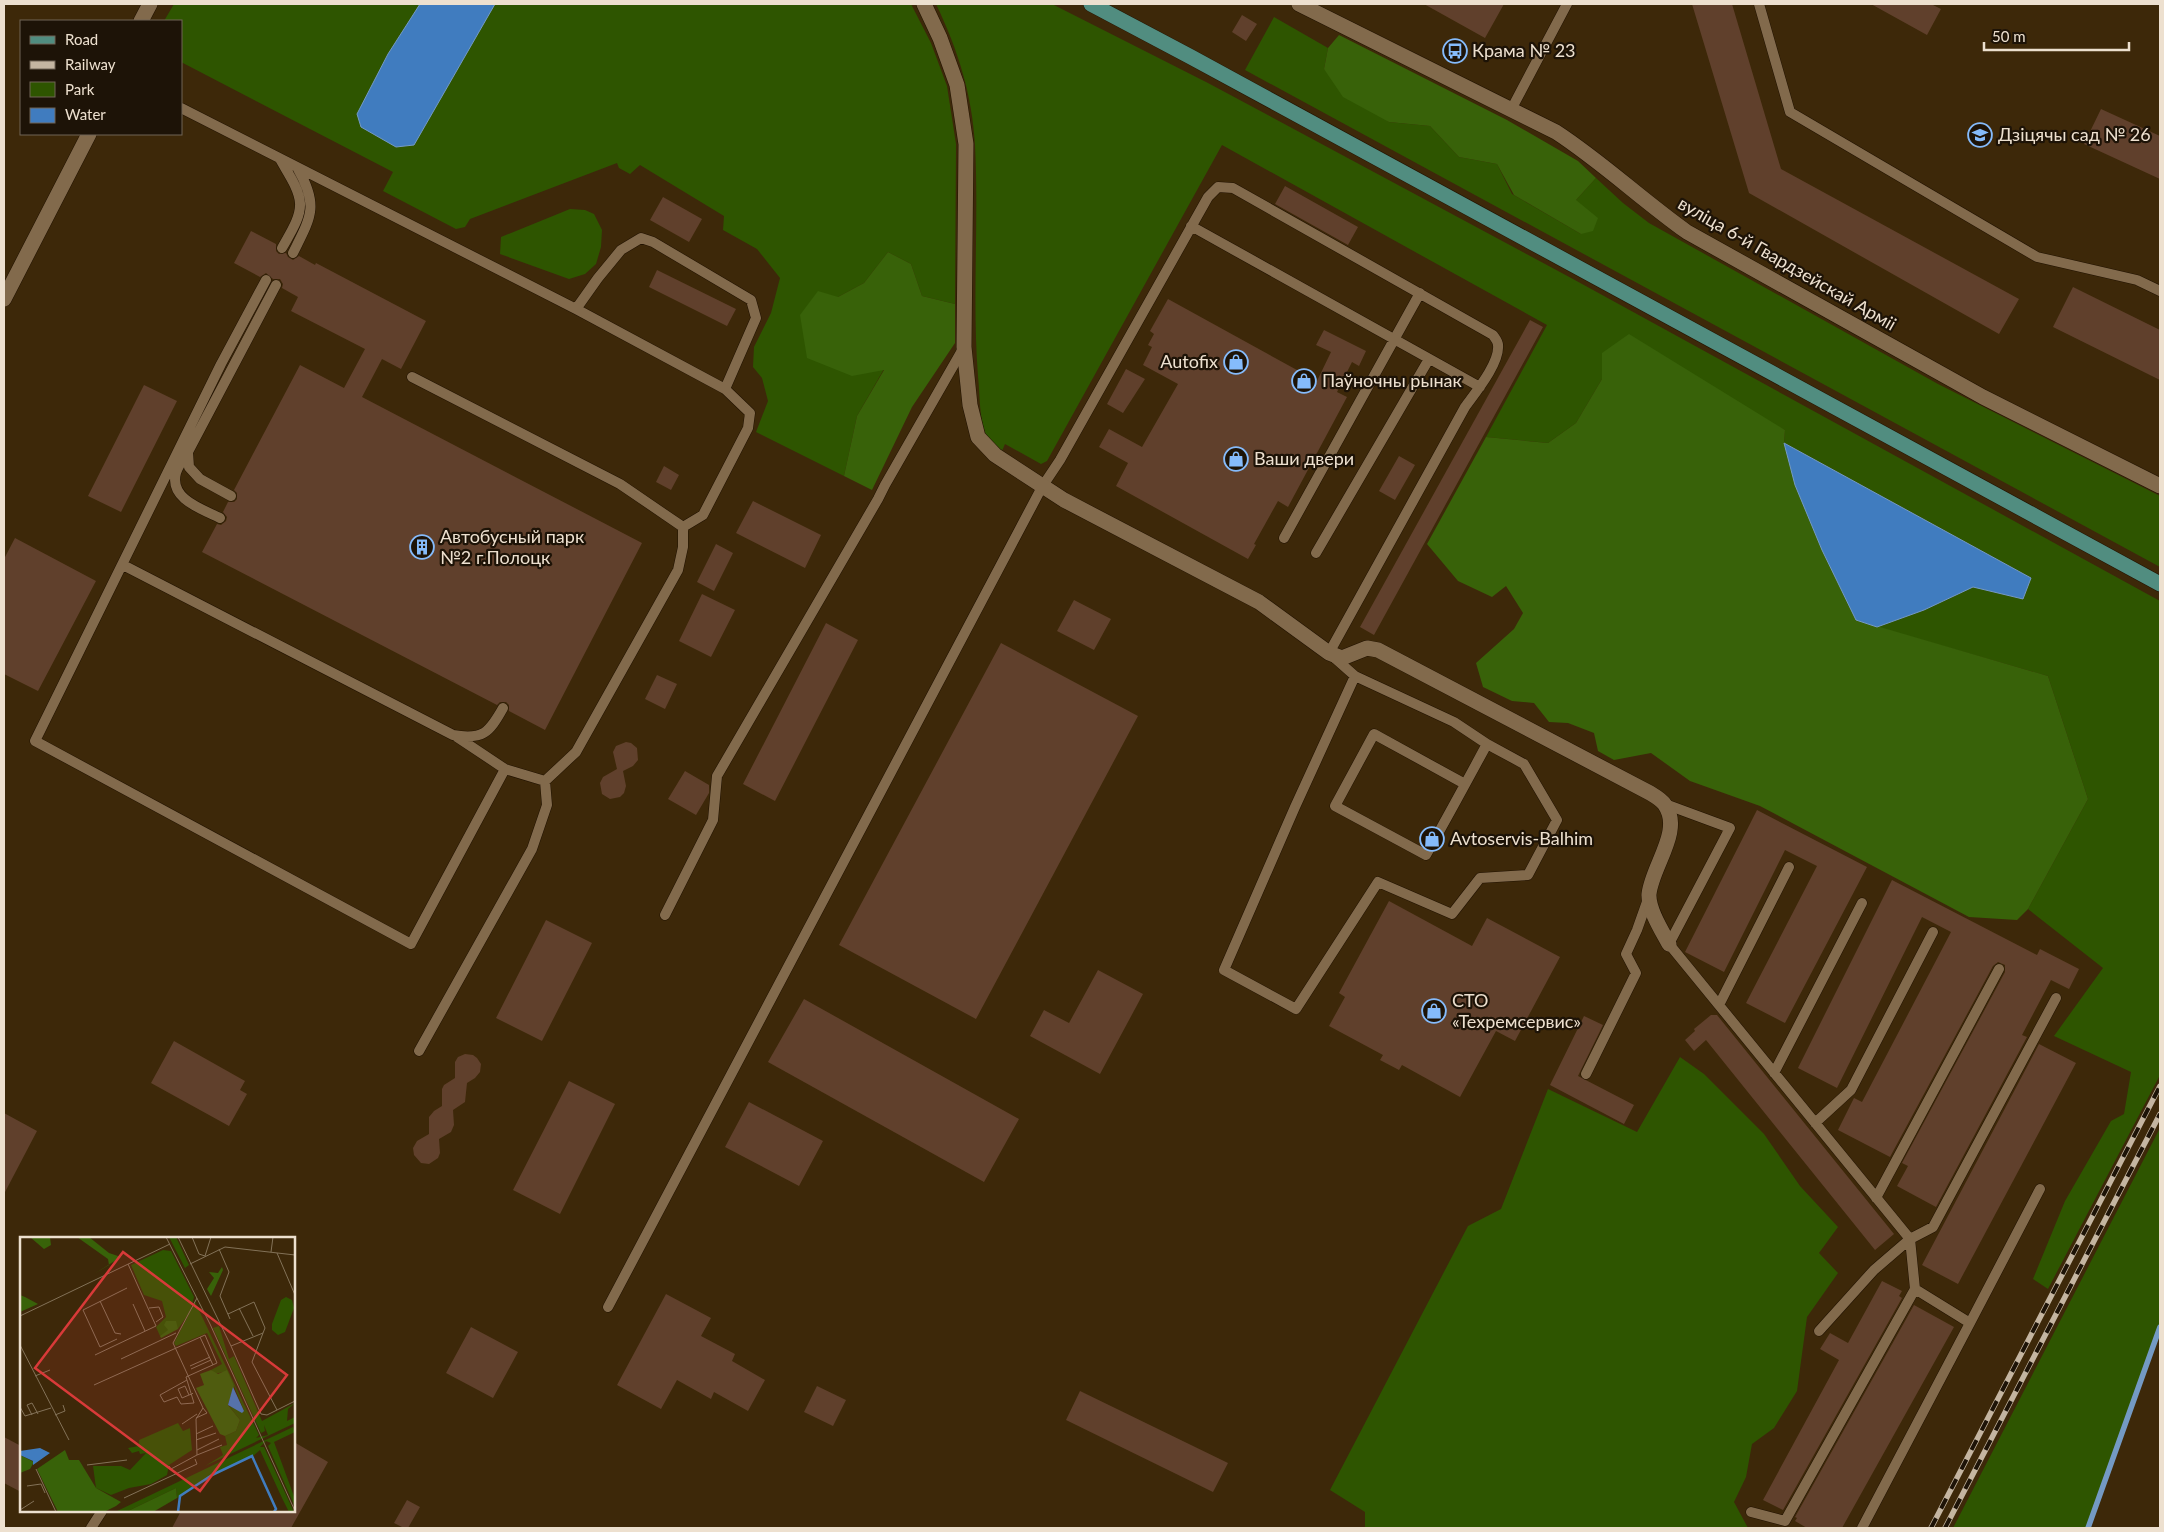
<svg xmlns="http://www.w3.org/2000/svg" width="2164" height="1532" font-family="Lato,sans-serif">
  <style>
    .green { fill: #2e5500 }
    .forest { fill: #386209 }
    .water { fill: #407cbf; stroke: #749ac4 }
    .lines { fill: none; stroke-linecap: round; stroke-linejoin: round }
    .stream { stroke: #749ac4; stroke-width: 5.5 }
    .building { fill: #60402c }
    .lane-casing { stroke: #211200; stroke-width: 11 }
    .street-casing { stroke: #211200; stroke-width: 16 }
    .primary-casing { stroke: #211200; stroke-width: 16 }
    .lane { stroke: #826a4c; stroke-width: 10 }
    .street { stroke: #826a4c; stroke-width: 15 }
    .primary { stroke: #518d80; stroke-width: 15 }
    .rail-casing { stroke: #c4b5a1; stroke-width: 5.5 }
    .rail { stroke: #1d1307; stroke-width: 4; stroke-dasharray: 11; stroke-linecap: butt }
    .labels { text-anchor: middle; stroke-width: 4.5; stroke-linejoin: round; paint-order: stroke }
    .poi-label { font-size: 18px; fill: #ede0cf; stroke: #1d1307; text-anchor: start }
    .street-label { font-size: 18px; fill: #ede0cf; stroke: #1d1307 }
    .inset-river { fill: none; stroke: #407cbf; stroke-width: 2.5 }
    .inset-road { fill: none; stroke: #837258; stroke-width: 1 }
    .view { fill: #d83a39; fill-opacity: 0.15; stroke: #d83a39; stroke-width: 2.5 }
    .inset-edge { fill: none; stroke: #ede0cf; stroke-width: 2.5 }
  </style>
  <rect width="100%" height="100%" fill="#3d2809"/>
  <path class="green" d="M174 4H911L931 43 947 86 956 144 955 304 922 296 911 264 888 252 864 283 838 297 884 369 857 416 844 476 756 432 768 401 762 378 753 367 754 347 771 313 780 278 757 249 723 230 724 216 640 165 630 174 619 168 617 163 470 219 465 227 456 229 383 191 393 172 181 62V21H164Z
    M936 4H1052L1208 83 1573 279 2160 601V1075L2048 1289 2033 1279 2065 1201 2111 1121 2124 1114 2131 1072 2054 1036 2103 968 2028 909 2088 799 2048 676 1877 627 1924 610 1973 587 2023 599 2031 578 1784 443 1785 430 1602 353V379L1576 423 1548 443 1486 437 1547 325 1222 145 1047 461 1041 464 1005 444 1002 451C996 447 990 443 986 435 979 418 980 395 978 376 972 299 979 222 975 145 972 94 958 50 936 4Z
    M1274 17 1328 48 1324 69 1389 122 1430 126 1459 157 1497 164 1512 194 1581 234 1576 200 1596 178 1623 203 1649 223 1938 384 2160 496V567L1245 70Z
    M570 209 585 210 594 214 602 230 601 247 596 264 585 274 569 279 500 254 501 237Z
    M1680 1057 1704 1074 1764 1134 1800 1186 1838 1227 1819 1253 1838 1273 1807 1317 1797 1391 1774 1428 1752 1444 1746 1477 1734 1502 1748 1528H1365V1512L1330 1490 1468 1226 1501 1209 1548 1089 1637 1132Z
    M2160 1128V1327L2088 1528H1953Z"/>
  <path class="forest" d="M1339 35 1507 120 1578 161 1596 178 1576 200 1598 218 1593 231 1581 234 1514 195 1497 164 1459 157 1430 126 1389 122 1343 97 1324 69 1328 48Z
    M888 252 911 264 922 296 955 304V343L912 407 872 490 844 476 857 416 884 370 852 376 807 358 800 315 818 291 838 297 864 283Z
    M1629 334 1785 430 1784 443 1856 620 2048 676 2088 799 2028 909 2017 920 1969 917 1760 806 1690 781 1651 753 1614 760 1598 751 1594 733 1568 723 1549 722 1534 703 1512 701 1483 687 1476 663 1514 629 1523 613 1506 586 1492 597 1458 581 1427 544 1486 437 1548 443 1576 423 1602 379V353Z"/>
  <path class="water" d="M420 4H495L414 145 396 147 361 127 357 114 388 54Z
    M1784 443 2031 578 2023 599 1973 587 1924 610 1877 627 1856 620 1822 550 1795 485Z"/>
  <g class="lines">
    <path class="stream" d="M2088 1528 2160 1327"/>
  </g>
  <path class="building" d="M1424 4H1504L1485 38Z
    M1692 4H1732L1781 169 2019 299 1999 334 1749 193Z
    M1871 4H1931L1941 9 1927 35Z
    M1242 15 1257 24 1246 41 1232 32Z
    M2101 109 2160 136V179L2084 144Z
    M1285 186 1358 227 1348 245 1275 204Z
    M663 197 702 219 689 242 650 220Z
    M251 231 276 244V251L279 254 286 253 288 257 293 260 299 256 315 265 316 263 426 321 401 369 382 359 362 397 642 543 545 730 509 711V705L506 702H500L497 705 202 552 217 524 221 525 226 521 227 517 223 512 228 502H234L237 499V493L234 490 300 365 344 388 365 349 291 311 298 297 282 288 283 284 280 279H273L266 273 260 277 234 263Z
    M657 270 736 309 727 326 649 287Z
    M2073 287 2160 330V380L2053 327Z
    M1168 299 1317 381 1331 352 1316 345 1324 330 1366 351 1359 366 1352 362 1337 392 1347 397 1288 507 1278 501 1254 544 1256 545 1248 559 1116 486 1128 463 1099 447 1109 429 1142 447 1178 384 1143 365 1152 347 1148 345 1154 334 1150 331Z
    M1530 320 1543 327 1374 635 1360 627Z
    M1126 369 1145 379 1123 413 1107 404Z
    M144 385 177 401 121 512 88 496Z
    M1399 456 1415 465 1395 500 1379 491Z
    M664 466 679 475 671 490 656 482Z
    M753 501 821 535 805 568 736 533Z
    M15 538 96 581 38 691 4 674V559Z
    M716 544 733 553 714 591 697 582Z
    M702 594 735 610 711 657 679 641Z
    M1074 600 1111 619 1094 650 1057 631Z
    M826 623 858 640 775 801 743 784Z
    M1001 643 1138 716 976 1019 839 945Z
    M657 675 677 684 665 709 645 699Z
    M626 742 631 743 637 748 638 760 633 766 623 771 626 786 624 793 620 797 610 799 602 794 600 783 603 777 617 769 613 752 616 746Z
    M685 771 709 785V793L696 815 668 799Z
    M1757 810 1867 867 1785 1023 1746 1003 1817 866 1785 850 1724 972 1685 952Z
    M1892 880 2037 955 2040 949 2079 969 2069 989 2051 980 2022 1035 2027 1037 1936 1207 1897 1186 1908 1166 1902 1163 2005 972V965L1998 962 1993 966 1890 1157 1838 1130 1854 1098 1862 1102 1951 932 1922 917 1837 1088 1798 1068Z
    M1389 901 1472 946 1487 918 1560 957 1515 1041 1496 1031 1460 1097 1402 1065 1399 1070 1380 1060 1383 1055 1329 1026 1345 997 1339 993Z
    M546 920 592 943 542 1041 496 1018Z
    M1098 970 1143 994 1100 1074 1030 1036 1044 1010 1069 1023Z
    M804 999 1019 1119 984 1182 768 1062Z
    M1711 1015H1717L1894 1234 1875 1250 1706 1040 1694 1051 1685 1040 1695 1031 1694 1029Z
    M1584 1016 1603 1025 1578 1076 1634 1105 1624 1124 1550 1085Z
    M174 1041 245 1081 240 1090 247 1094 229 1126 151 1083Z
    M2039 1044 2076 1063 1958 1284 1922 1265Z
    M465 1054 473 1055 477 1058 481 1064 480 1072 475 1078 467 1083 465 1102 453 1110 454 1125 451 1132 439 1139 440 1153 438 1158 429 1164 421 1163 414 1155 413 1148 417 1141 429 1134V1117L434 1111 442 1106V1089L444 1085 455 1078V1062L458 1057Z
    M569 1081 615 1104 560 1214 513 1190Z
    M749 1102 823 1141 799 1186 725 1147Z
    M4 1113 37 1131 4 1194Z
    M1882 1281 1902 1291 1899 1296 1902 1298 1783 1510 1763 1500 1839 1360 1820 1349 1830 1333 1848 1343Z
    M666 1294 711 1318 701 1336 735 1354 732 1361 765 1380 748 1411 714 1392 711 1399 677 1380 661 1409 617 1385Z
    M1914 1305 1954 1327 1842 1528H1807L1795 1521 1797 1518 1795 1517Z
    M471 1327 518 1352 493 1398 446 1373Z
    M817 1386 846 1400 833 1426 804 1412Z
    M1080 1391 1228 1463 1213 1492 1066 1420Z
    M4 1437 21 1446V1492L4 1483Z
    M294 1442 328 1462 291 1528H172L181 1511H294Z
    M407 1500 420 1507 408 1528H404L394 1523Z"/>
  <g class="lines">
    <g class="lane-casing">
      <path id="lane" d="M1759 4 1790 112 2037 257 2137 280 2160 291
        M181 108 576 309 725 389 750 413 748 428 703 515 683 527V547L678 570 576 752 545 781 547 805 532 849 419 1051
        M1512 108 1567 4
        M280 159C287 172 299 188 300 203 301 218 289 235 282 248
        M1191 226 1480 387
        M293 253C311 217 319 206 298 169
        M266 280 221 364 35 741 411 944 505 769
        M576 309 598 278 621 250 641 238 653 242 751 300 756 318 725 389
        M412 377 620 484 683 527
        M188 452C184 458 178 466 176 473 169 499 202 509 220 518
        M231 496 200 479 189 467 188 452 276 285
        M1284 538 1420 293
        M1316 553 1429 359
        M123 565 453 735C483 740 489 733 503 708
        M457 737 505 769 545 781
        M1465 784 1374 734 1335 806 1426 855C1447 818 1467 781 1487 744
        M1665 804 1730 828 1669 944 1910 1239 1933 1227 2056 998
        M665 915 713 820 717 776 878 499 885 485 964 347
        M1719 1005 1789 867
        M1774 1073 1862 903
        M1586 1074 1636 973 1626 954 1637 930 1648 899
        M1815 1123 1851 1090 1933 932
        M1876 1198 1999 969
        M608 1307 1042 487 1060 460 1208 197 1218 187 1233 188 1493 335C1495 338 1498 341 1498 345 1500 363 1475 393 1465 407L1329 653 1355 676 1454 722 1487 744 1524 764 1557 820 1528 875 1480 878 1452 914 1378 882 1296 1009 1224 970 1295 807 1355 676
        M1970 1323 2040 1189
        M1819 1331 1874 1270 1910 1239
        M1751 1512 1785 1521 1915 1289 1910 1239
        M91 1528 102 1511
        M1862 1528 1970 1323 1915 1289"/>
    </g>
    <g class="street-casing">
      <path id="street" d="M924 4 940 38 957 85 966 144 964 347 970 405 978 437 995 455 1064 500 1259 602 1329 653 1342 658 1367 648 1378 650 1650 793C1655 796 1662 800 1665 805 1683 831 1652 866 1649 894 1648 909 1662 931 1669 944
        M1299 4 1556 132C1602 162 1642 200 1687 232L1983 397 2160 486
        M141 21 150 4
        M4 299 89 134"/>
    </g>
    <g class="primary-casing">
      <path id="primary" d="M1091 4 1191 57 2160 584"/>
    </g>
    <use href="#lane" class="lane"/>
    <use href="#street" class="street"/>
    <use href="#primary" class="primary"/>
    <g class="rail-casing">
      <path id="rail" d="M1931 1528 2160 1086
        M1945 1528 2160 1114"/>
    </g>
    <use href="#rail" class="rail"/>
  </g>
  <defs>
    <g id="bus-ring" transform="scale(1.25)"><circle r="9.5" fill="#1d1307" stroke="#85bbfb" stroke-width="1.5"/><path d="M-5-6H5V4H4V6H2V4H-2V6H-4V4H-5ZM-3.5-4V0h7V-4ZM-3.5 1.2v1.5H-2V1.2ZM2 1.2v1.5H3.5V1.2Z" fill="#85bbfb"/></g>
    <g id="school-ring" transform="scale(1.25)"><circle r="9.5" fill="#1d1307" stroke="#85bbfb" stroke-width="1.5"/><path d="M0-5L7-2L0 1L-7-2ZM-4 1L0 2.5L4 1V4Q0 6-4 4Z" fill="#85bbfb"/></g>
    <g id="shop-ring" transform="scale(1.25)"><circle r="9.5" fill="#1d1307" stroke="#85bbfb" stroke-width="1.5"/><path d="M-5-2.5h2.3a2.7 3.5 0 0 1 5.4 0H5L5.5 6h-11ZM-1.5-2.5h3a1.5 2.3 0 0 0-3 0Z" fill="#85bbfb"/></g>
    <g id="building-ring" transform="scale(1.25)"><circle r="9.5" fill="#1d1307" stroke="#85bbfb" stroke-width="1.5"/><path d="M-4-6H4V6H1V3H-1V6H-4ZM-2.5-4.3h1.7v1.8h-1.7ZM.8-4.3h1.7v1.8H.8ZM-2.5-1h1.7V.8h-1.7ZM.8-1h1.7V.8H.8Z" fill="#85bbfb"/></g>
  </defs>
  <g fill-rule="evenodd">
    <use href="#bus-ring" x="1455" y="51"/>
    <use href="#school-ring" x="1980" y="135"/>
    <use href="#shop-ring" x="1236" y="362"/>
    <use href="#shop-ring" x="1304" y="381"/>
    <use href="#shop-ring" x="1236" y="459"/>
    <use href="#building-ring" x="422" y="547"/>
    <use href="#shop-ring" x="1432" y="839"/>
    <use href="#shop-ring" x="1434" y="1011"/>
  </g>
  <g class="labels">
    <g class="poi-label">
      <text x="1472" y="57">Крама № 23</text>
      <text x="1998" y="141">Дзіцячы сад № 26</text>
      <text x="1218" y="368" text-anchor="end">Autofix</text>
      <text x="1322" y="387">Паўночны рынак</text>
      <text x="1254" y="465">Ваши двери</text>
      <text x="440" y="543">Автобусный парк<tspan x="440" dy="21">№2 г.Полоцк</tspan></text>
      <text x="1450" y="845">Avtoservis-Balhim</text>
      <text x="1452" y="1007">СТО<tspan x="1452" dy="21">«Техремсервис»</tspan></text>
    </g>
    <g class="street-label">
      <text transform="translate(1787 264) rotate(30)" y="6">вуліца 6-й Гвардзейскай Арміі</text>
    </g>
  </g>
  <g transform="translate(20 1237)">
    <rect width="275" height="275" fill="#3d2809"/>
    <path d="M149 0H156L169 28 165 31ZM143 13 151 14 174 60 170 75 158 92 150 85 149 93 140 99 136 90 146 80 142 64 124 58 111 28ZM266 60 272 63 274 71 265 95 258 98 252 93V87L261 63ZM175 65 239 198 236 201 248 198 244 188 245 194 241 196 193 91 199 89 209 122 214 119 242 184 275 166 268 172 267 184 275 180V186L185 229 203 218 200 210 207 208 205 199 216 194 220 183 209 169 224 174 214 149 203 135 195 137 191 133 202 127 187 96 156 109 154 106ZM158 186 163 194 170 191 172 213 149 228 147 238 131 247 109 251 91 258 76 251 73 229H101L110 233 126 216 120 217 119 214 112 216 108 211 119 209V203ZM273 190 275 195 254 205 275 262V270L248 209 251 206 246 204 240 210H244L274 275H269L262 261 240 213 233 219 192 238 157 261 156 251 106 275H95Z" fill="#2e5500"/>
    <path d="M10 0H30L31 8 24 12ZM57 0H69L89 16 101 20 74 37 89 28 88 22ZM202 30 203 33 191 59 187 52 194 41 189 35 198 36ZM0 58 5 60 18 67 0 75ZM146 84H156L158 92 141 101 140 99 148 93 144 88ZM191 133 198 137 207 133 214 149 208 168 220 183 216 194 205 199 200 197 176 151 184 148 180 137ZM45 213 49 223H59L76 251 101 265 96 269 84 275H38L17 232ZM0 218 14 225 10 232 0 236ZM156 251 157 261 133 275H106Z" fill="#386209"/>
    <path d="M213 150 224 174 222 176 208 168ZM20 211 30 216 13 228V224L0 218V214Z" fill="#407cbf"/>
    <path class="inset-river" d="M158 275 160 259 192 238 232 219 256 272 254 275"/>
    <path class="inset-road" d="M146 0 190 87 275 274M158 0 211 109 241 177 247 178 275 164M172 0 179 17 185 19 191 0M199 12 209 35 200 59 210 82M251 15 253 0M257 16 275 58M170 27 205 10 275 18M177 61 153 106 183 171 176 182 177 218 202 208M80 64 95 96 101 97M113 67 125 94M129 71 139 70 143 80 136 85M219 71 233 99M208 77 234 65 245 91 243 96M0 79 150 7M180 100 193 128M97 102 80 110 63 73 107 51M0 108 49 203M211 109 243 96 232 125 257 173M75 118 136 89 108 27M101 122 156 96M170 129 190 120M171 132 191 123M15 139 30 133M74 148 185 98 197 126 166 140 174 166 161 167 157 160 144 165 140 158 167 143M169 158 165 149 158 152 162 161 169 158 172 157 173 156M0 170 5 179 31 171M12 178 7 168 12 166 18 177M35 178 45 174 43 168M176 181 187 176 183 171M162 187 177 177M176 197 193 189M176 203 196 196M177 213 199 202M67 228 107 223M149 229 151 232 177 218M16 232 36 275M7 249 21 247 25 256M104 261 177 227 175 222M0 273 14 264"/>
    <path class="view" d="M103 15 267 138 180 254 15 131Z"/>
    <rect width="275" height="275" class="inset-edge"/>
  </g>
  <rect width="2164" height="1532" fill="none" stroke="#ede0cf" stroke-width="10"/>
  <rect x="20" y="20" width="162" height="115" fill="#1d1307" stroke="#706557"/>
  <rect x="30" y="36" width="25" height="8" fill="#518d80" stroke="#706557"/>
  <text x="65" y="45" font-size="15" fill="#ede0cf">Road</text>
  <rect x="30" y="61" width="25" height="8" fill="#c4b5a1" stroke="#706557"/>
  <text x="65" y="70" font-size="15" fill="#ede0cf">Railway</text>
  <rect x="30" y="82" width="25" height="15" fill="#2e5500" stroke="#706557"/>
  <text x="65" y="95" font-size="15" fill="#ede0cf">Park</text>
  <rect x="30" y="108" width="25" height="15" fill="#407cbf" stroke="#706557"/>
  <text x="65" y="120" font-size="15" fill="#ede0cf">Water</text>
  <path d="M1984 42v8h145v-8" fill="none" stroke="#ede0cf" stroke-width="2.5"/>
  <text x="1992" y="42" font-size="15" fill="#ede0cf" stroke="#1d1307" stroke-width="4" paint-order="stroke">50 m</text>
</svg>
